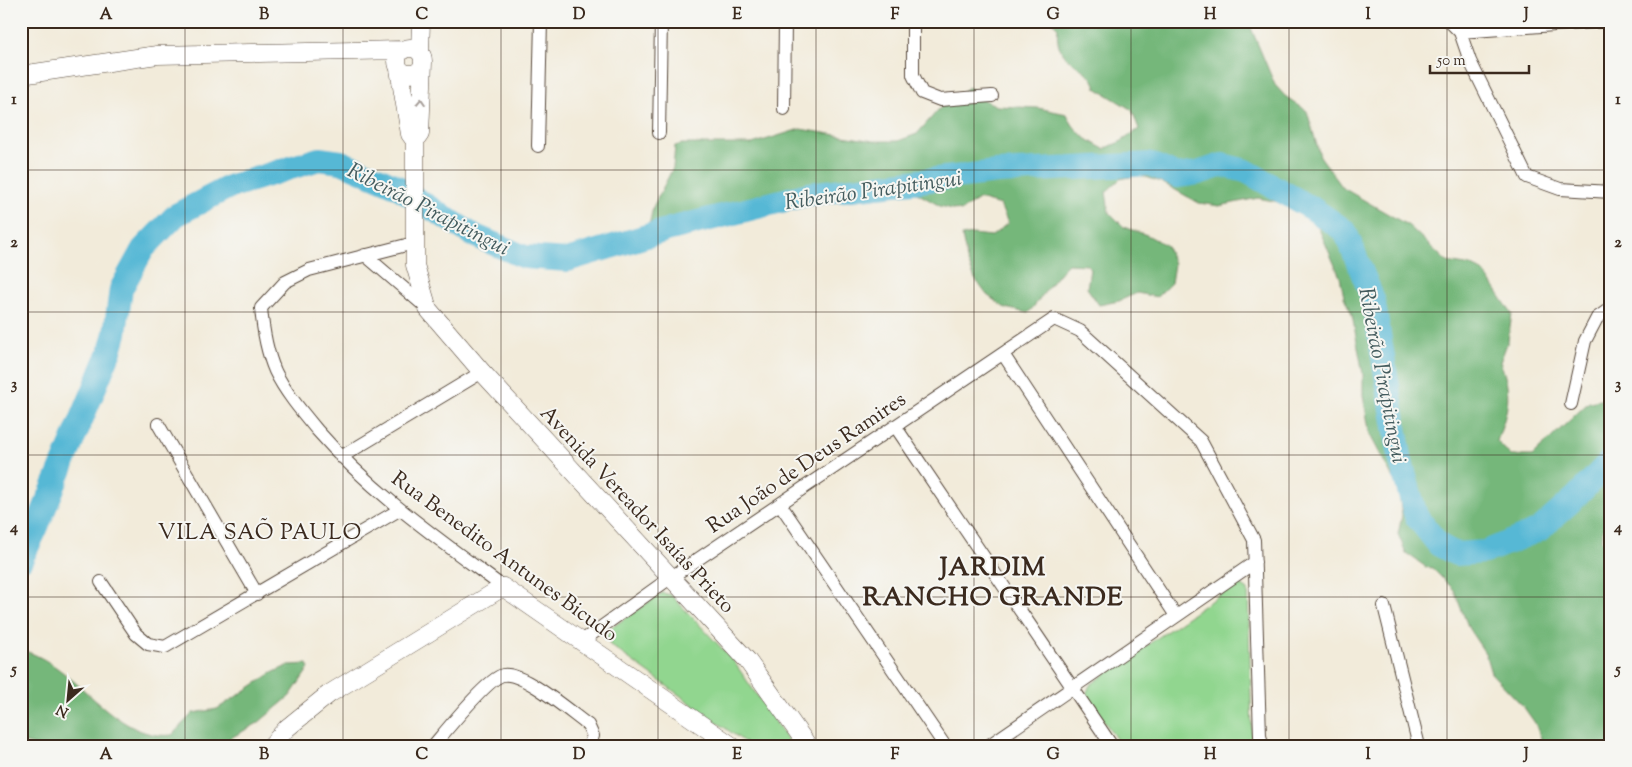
<svg xmlns="http://www.w3.org/2000/svg" width="1632" height="767" font-family="'Sorts Mill Goudy',serif">
  <style>
    .green { fill: #91d68f; stroke: #668056 }
    .forest { fill: #74b77a; stroke: #58704c }
    .lines { fill: none; stroke-linecap: round; stroke-linejoin: round }
    .river { stroke: #56b8d5; stroke-width: 24 }
    .street-casing { stroke: #56473a; stroke-width: 14 }
    .secondary-casing { stroke: #56473a; stroke-width: 19 }
    .street { stroke: #fff; stroke-width: 12 }
    .secondary { stroke: #fff; stroke-width: 18 }
    .oneway { stroke: #a79f9a }
    .grid { fill: none; stroke: #3b2a1e; stroke-width: 1; stroke-opacity: 0.55 }
    .labels { text-anchor: middle; stroke-width: 4; stroke-linejoin: round; paint-order: stroke }
    .street-label { font-size: 21px; fill: #3b2a1e; stroke: #f6f6f2 }
    .water-label { font-size: 22px; font-style: italic; fill: #445c5e; stroke: #f6f6f2 }
    .neighbourhood-label { font-size: 22px; letter-spacing: 1px; fill: #3b2a1e; stroke: #f6f6f2 }
    .district-label { font-size: 26px; font-weight: bold; letter-spacing: 1px; fill: #3b2a1e; stroke: #f6f6f2 }
    .neatline { fill: none; stroke: #3b2a1e; stroke-width: 2 }
    .grid-label { font-size: 16px; text-anchor: middle; font-weight: bold; fill: #3b2a1e }
  </style>
  <rect width="100%" height="100%" fill="#f6f6f2"/>
  <filter id="ink" filterUnits="userSpaceOnUse"><feTurbulence type="fractalNoise" baseFrequency=".02" numOctaves="2"/><feDisplacementMap in="SourceGraphic" scale="10" xChannelSelector="R" yChannelSelector="G"/><feConvolveMatrix kernelMatrix="1 2 1 2 8 2 1 2 1" color-interpolation-filters="sRGB"/></filter>
  <filter id="wash" filterUnits="userSpaceOnUse"><feTurbulence type="fractalNoise" baseFrequency=".0096" numOctaves="4" result="noise"/><feDisplacementMap in="SourceGraphic" scale="20" xChannelSelector="R" yChannelSelector="G"/><feGaussianBlur stdDeviation="1.12" result="paint"/><feColorMatrix in="noise" values="0 0 0 0 0 0 0 0 0 0 0 0 0 0 0 0 0 1.4 0 .05"/><feComposite in="paint" operator="in"/></filter>
  <g filter="url(#wash)">
    <rect width="100%" height="100%" fill="#f2ebda"/>
    <path class="green" d="M1241 585 1248 590 1252 736 1250 746H1121L1086 694 1090 685 1232 586Z
      M662 593 671 595 732 659 792 746H750L610 645 607 637 611 628Z"/>
    <path class="forest" d="M1051 21H1248L1275 85 1285 96 1307 111 1320 156 1343 188 1409 226 1447 262 1472 266 1484 272 1512 314 1508 341 1500 362C1513 393 1508 411 1497 441L1511 456H1532L1589 402 1611 398V517L1602 531 1601 540 1611 550V746H1544L1535 723 1523 706 1491 673 1485 653 1469 629 1454 590 1432 568 1426 567 1406 553 1398 534 1402 515 1398 488 1370 435 1363 395V374L1352 315 1344 297 1340 277 1316 222 1298 209 1278 202 1258 198 1219 206 1199 203 1161 182 1140 175 1120 179 1106 192 1109 212 1124 227 1147 235 1166 245 1174 264 1171 283 1157 297 1137 293 1119 301 1099 305 1087 288 1090 269 1088 265 1068 264C1052 279 1043 297 1028 313L1005 308 987 295 975 279 967 260 962 236 972 234 992 236 1008 223 1000 205 979 199 961 211 940 206 917 193 877 187 837 195 817 193 780 209 760 213 739 214 697 227 661 234 649 226 653 207 673 168 675 146 682 144H752L800 129 874 141H898L917 134 939 109 969 87 982 99 997 106 1038 108 1067 114C1074 132 1087 140 1104 149L1122 141 1139 129 1132 110 1096 88C1092 64 1052 66 1058 28Z
      M21 650C76 663 113 742 172 735L193 713 217 709 272 673 289 665 307 664 309 668 290 696 258 723 216 746H38L21 742Z"/>
    <g class="lines">
      <path class="river" d="M21 560 36 529 110 351 115 333 121 289 143 249 176 215 229 187 319 159 341 162 396 186 473 235 525 257 567 260 670 229 809 194 997 172 1151 164 1177 176 1198 173 1222 165 1246 171 1313 209 1345 231 1373 299 1401 462 1416 516 1439 545 1456 554 1485 552 1539 530 1576 497 1611 460"/>
    </g>
  </g>
  <g filter="url(#ink)">
    <g class="lines">
      <g class="street-casing">
        <path id="street" d="M913 21V75L922 93 940 100 992 96
          M1449 21 1460 32 1470 61 1527 177 1560 189 1611 192
          M1460 32 1608 21
          M784 109 785 21
          M659 133 661 21
          M538 146 541 21
          M414 243 309 270 285 282 261 308C263 330 266 350 275 371 285 392 302 412 317 430 371 492 437 538 503 587
          M365 255 428 309
          M1003 354 1176 616
          M1571 404 1585 341 1597 318 1611 308
          M158 424 257 594
          M895 426 1112 746
          M341 457 482 372
          M780 504 945 746
          M101 582 136 634 148 644 165 647 399 510
          M1384 606 1419 746
          M582 641 670 578 1054 319 1080 331 1201 441 1254 540 1260 736 1263 746
          M433 746C445 732 488 678 503 675 523 671 571 713 588 725L593 736 589 746
          M988 746 1255 562"/>
      </g>
      <g class="secondary-casing">
        <path id="secondary" d="M397 61a13 13 0 1 1 26 0a13 13 0 1 1-26 0Z
          M420 52 421 21
          M423 62 420 134 415 141V265L428 309 482 372 747 660 808 746
          M399 69 410 134 415 141
          M21 75 157 55 401 50
          M271 746 287 728 329 694 503 587 732 746"/>
      </g>
      <use href="#street" class="street"/>
      <use href="#secondary" class="secondary"/>
    </g>
    <defs><path id="oneway-chevron" d="M-2-3.5L2.5 0L-2 3.5" fill="none" stroke-width="1.6" stroke-linecap="round" stroke-linejoin="round" transform="scale(1.25)"/></defs>
    <use class="oneway" href="#oneway-chevron" transform="translate(421 102) rotate(-87)"/>
  </g>
  <path class="grid" d="M185 21V746M343 21V746M501 21V746M658 21V746M816 21V746M974 21V746M1131 21V746M1289 21V746M1447 21V746M21 170H1611M21 312H1611M21 455H1611M21 597H1611"/>
  <g class="labels">
    <g class="street-label">
      <text transform="translate(806 462) rotate(-34)" y="7">Rua João de Deus Ramires</text>
      <text transform="translate(638 509) rotate(47)" y="7">Avenida Vereador Isaías Prieto</text>
      <text transform="translate(505 556) rotate(36)" y="7">Rua Benedito Antunes Bicudo</text>
    </g>
    <g class="water-label">
      <text transform="translate(873 189) rotate(-8)" y="8">Ribeirão Pirapitingui</text>
      <text transform="translate(429 208) rotate(27)" y="8">Ribeirão Pirapitingui</text>
      <text transform="translate(1384 375) rotate(79)" y="8">Ribeirão Pirapitingui</text>
    </g>
    <g class="neighbourhood-label">
      <text x="260" y="539">VILA SAÕ PAULO</text>
    </g>
    <g class="district-label">
      <text x="993" y="575">JARDIM<tspan x="993" dy="30">RANCHO GRANDE</tspan></text>
    </g>
  </g>
  <rect width="1632" height="767" fill="none" stroke="#f6f6f2" stroke-width="55"/>
  <g transform="translate(68 700) rotate(207)" stroke="#f6f6f2" stroke-width="4" paint-order="stroke">
  <path d="M0-4L9 19L0 12L-9 19Z" fill="#3b2a1e"/>
  <text y="-8" font-size="14" font-weight="bold" text-anchor="middle" fill="#3b2a1e">N</text>
  </g>
  <path d="M1430 65v8h99v-8" fill="none" stroke="#3b2a1e" stroke-width="2.5"/>
  <text x="1437" y="65" font-size="15" fill="#3b2a1e" stroke="#f6f6f2" stroke-width="4" paint-order="stroke">50 m</text>
  <rect x="28" y="28" width="1576" height="712" class="neatline"/>
  <g class="grid-label">
    <text x="106" y="19">A</text>
    <text x="264" y="19">B</text>
    <text x="422" y="19">C</text>
    <text x="579" y="19">D</text>
    <text x="737" y="19">E</text>
    <text x="895" y="19">F</text>
    <text x="1053" y="19">G</text>
    <text x="1210" y="19">H</text>
    <text x="1368" y="19">I</text>
    <text x="1526" y="19">J</text>
    <text x="14" y="104">1</text>
    <text x="1618" y="104">1</text>
    <text x="14" y="247">2</text>
    <text x="1618" y="247">2</text>
    <text x="14" y="389">3</text>
    <text x="1618" y="389">3</text>
    <text x="14" y="532">4</text>
    <text x="1618" y="532">4</text>
    <text x="14" y="674">5</text>
    <text x="1618" y="674">5</text>
    <text x="106" y="759">A</text>
    <text x="264" y="759">B</text>
    <text x="422" y="759">C</text>
    <text x="579" y="759">D</text>
    <text x="737" y="759">E</text>
    <text x="895" y="759">F</text>
    <text x="1053" y="759">G</text>
    <text x="1210" y="759">H</text>
    <text x="1368" y="759">I</text>
    <text x="1526" y="759">J</text>
  </g>
</svg>
